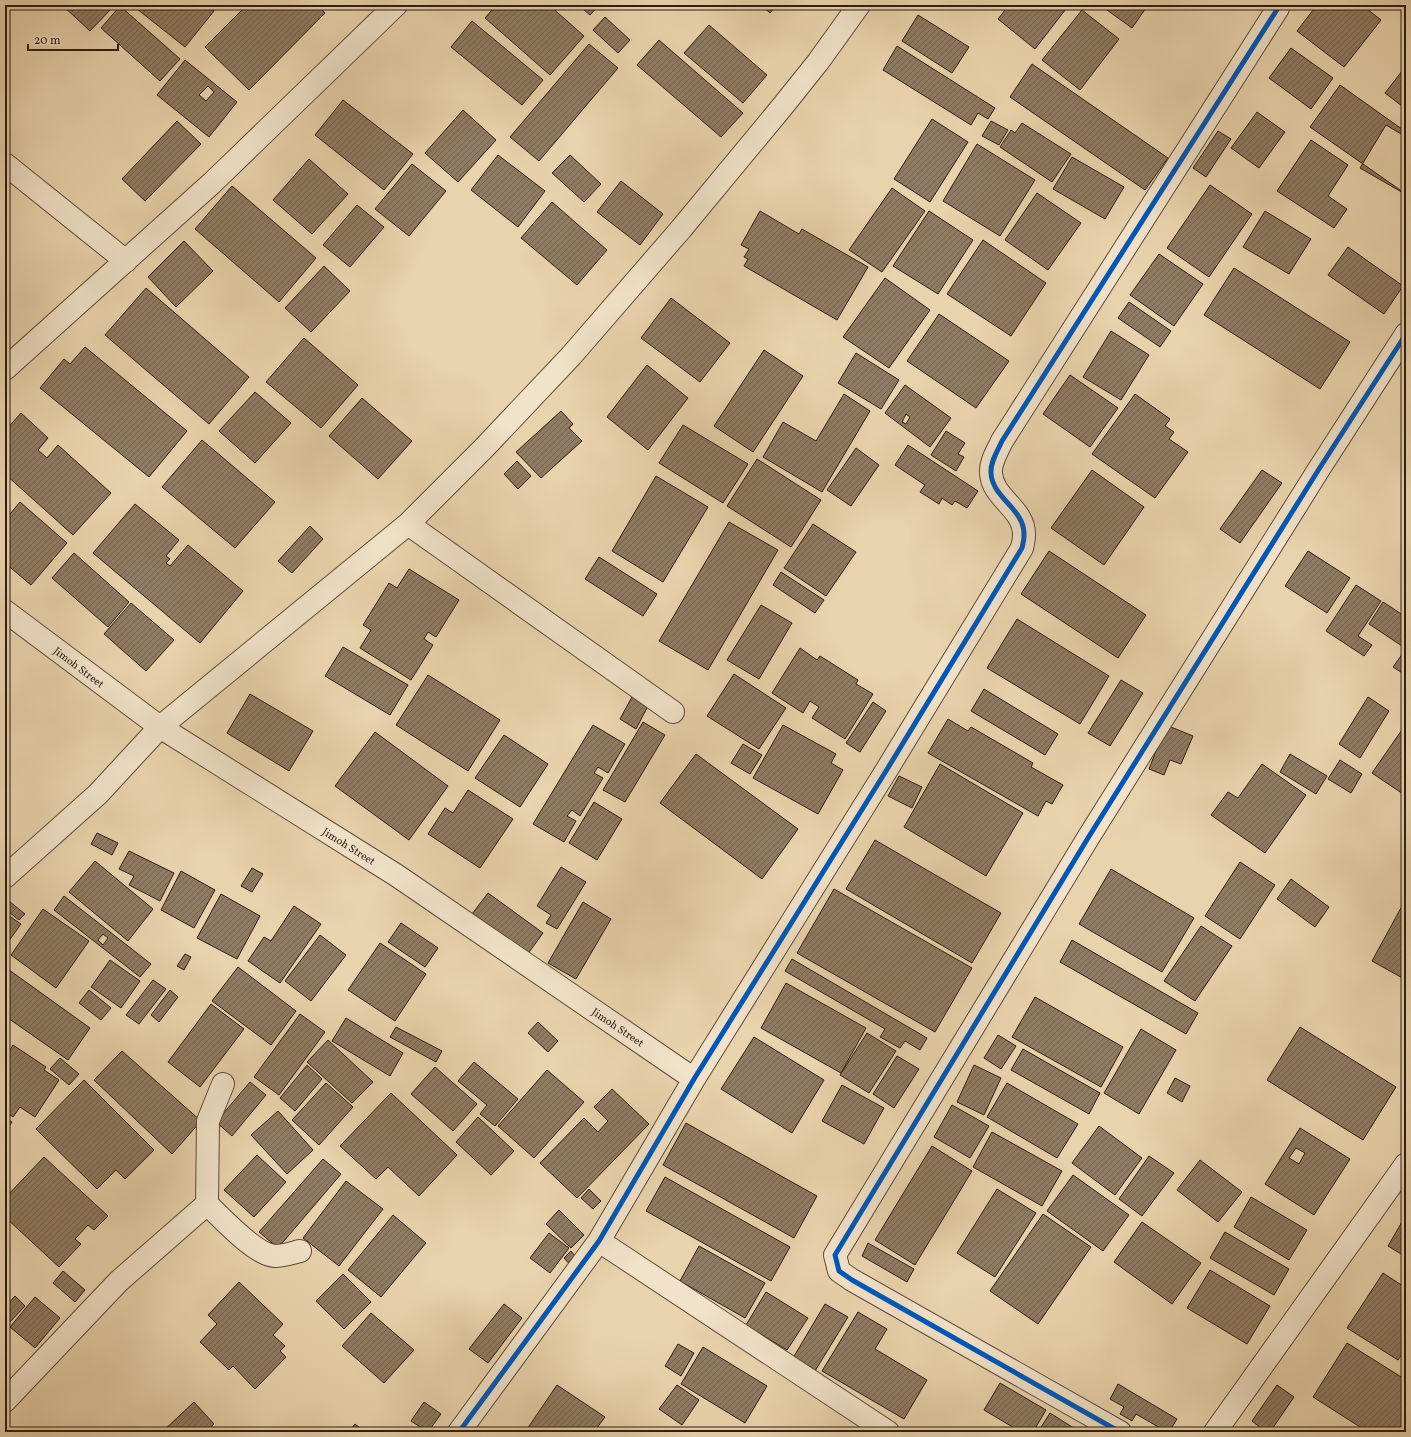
<svg xmlns="http://www.w3.org/2000/svg" width="1411" height="1437" font-family="Vollkorn,serif">
  <style>
    .building { fill: url(#building-hatch); stroke: #2e1c13; fill-rule: evenodd }
    .lines { fill: none; stroke-linecap: round; stroke-linejoin: round }
    .street-casing { stroke: #5d4a39; stroke-width: 24 }
    .street { stroke: #f1e2c9; stroke-width: 22 }
    .cycleway-casing { stroke: #f1e2c9; stroke-width: 8 }
    .cycleway { stroke: #0057b8; stroke-width: 5 }
    .labels { text-anchor: middle; stroke-width: 3; stroke-linejoin: round; paint-order: stroke }
    .street-label { font-size: 11px; fill: #2e1c13; stroke: #f1e2c9 }
  </style>
  <defs>
    <pattern id="building-hatch" width="6" height="6" patternUnits="userSpaceOnUse"><rect width="6" height="6" fill="#8f7b63"/><path d="M-1 1l2-2M0 6l6-6M5 7l2-2" fill="none" stroke="#756450"/></pattern>
  </defs>
  <rect width="100%" height="100%" fill="#e9d3ac"/>
  <filter id="stains"><feTurbulence type="fractalNoise" baseFrequency=".005" numOctaves="4"/><feColorMatrix values="0 0 0 0 .2 0 0 0 0 .09 0 0 0 0 .02 0 0 0 .5 -.17"/></filter>
  <radialGradient id="worn" r=".72"><stop offset=".6" stop-color="#630" stop-opacity="0"/><stop offset="1" stop-color="#630" stop-opacity=".3"/></radialGradient>
  <path class="building" d="M62 5H109L112 8 90 31Z
    M132 5H206L214 11 185 47Z
    M247 5H317L325 13 249 90 205 47Z
    M496 5H549L584 36 550 75 485 18Z
    M578 5H599L590 15Z
    M761 5H777L770 13Z
    M1009 5H1069L1035 49 998 19Z
    M1100 5H1148L1132 28Z
    M1317 5H1362L1381 20 1344 67 1297 31Z
    M120 6 180 59 160 81 101 28Z
    M1082 10 1119 39 1080 90 1042 60Z
    M918 15 969 47 952 73 902 41Z
    M605 17 630 40 618 53 593 30Z
    M472 21 543 80 522 105 451 47Z
    M709 25 767 75 743 103 684 53Z
    M659 40 743 113 721 137 637 65Z
    M589 44 618 68 539 161 510 137Z
    M897 46 995 108 988 119 978 113 971 125 883 70Z
    M1291 48 1333 78 1311 109 1269 78Z
    M185 60 237 102 209 137 157 95ZM208 86 214 92 206 101 199 95Z
    M1032 64 1168 158 1145 190 1010 97Z
    M1406 66V109L1385 93Z
    M1340 85 1406 132V194L1310 127Z
    M343 100 413 154 384 190 315 135Z
    M463 110 496 140 458 182 425 153Z
    M1257 112 1285 132 1259 168 1231 148Z
    M932 119 968 142 930 202 894 179Z
    M177 121 201 144 145 201 122 179Z
    M991 121 1008 130 999 145 982 136Z
    M1022 123 1071 154 1052 182 1000 147 1011 130 1015 133Z
    M1386 125 1406 137V192L1405 194 1360 168Z
    M1218 131 1231 139 1206 177 1193 168Z
    M1311 140 1348 165 1328 196 1347 209 1334 228 1277 191Z
    M977 144 1035 180 1000 236 943 201Z
    M498 155 545 191 518 227 471 190Z
    M570 155 601 184 584 202 552 173Z
    M1072 157 1124 187 1105 219 1053 189Z
    M309 159 348 194 312 234 273 200Z
    M412 164 446 191 409 236 375 209Z
    M621 181 663 214 640 245 597 212Z
    M1210 185 1252 214 1209 277 1167 248Z
    M232 186 316 258 279 302 195 229Z
    M892 188 925 211 882 272 849 250Z
    M1037 193 1081 223 1048 270 1005 240Z
    M552 202 607 250 577 285 521 238Z
    M357 205 384 227 350 267 323 245Z
    M760 211 799 234 802 229 868 267 837 320 744 266 748 259 744 257 749 249 741 245Z
    M929 211 973 240 938 294 893 266Z
    M1265 211 1311 239 1289 274 1243 247Z
    M983 240 1046 283 1011 336 947 294Z
    M184 241 213 271 176 307 148 277Z
    M1348 247 1403 286 1384 314 1328 275Z
    M1159 254 1203 284 1174 326 1130 295Z
    M324 266 350 291 311 332 285 308Z
    M1234 268 1350 342 1320 389 1204 315Z
    M885 278 930 310 889 368 843 337Z
    M146 288 249 377 209 424 105 335Z
    M671 298 730 343 700 382 641 338Z
    M1129 302 1171 331 1160 347 1118 318Z
    M939 314 1009 361 976 408 907 361Z
    M1111 331 1149 355 1121 400 1083 377Z
    M304 338 358 385 321 428 266 382Z
    M85 347 187 431 149 477 40 388 64 359 70 364Z
    M764 350 803 376 753 452 714 426Z
    M856 353 899 380 881 409 838 383Z
    M647 365 688 398 648 450 607 417Z
    M1070 375 1118 408 1090 447 1043 414Z
    M905 385 951 418 930 447 885 413ZM906 414 910 417 906 424 902 422Z
    M255 392 291 423 255 463 219 431Z
    M844 394 870 411 822 492 763 457 783 422 816 441Z
    M1135 394 1170 419 1165 426 1174 432 1169 439 1188 452 1155 498 1092 454Z
    M362 398 412 441 378 479 329 436Z
    M561 411 573 424 569 428 582 441 541 478 516 452Z
    M21 413 48 438 38 450 47 458 58 445 111 493 73 535 5 474V431Z
    M683 425 748 464 723 503 659 463Z
    M946 431 965 443 958 454 964 457 956 471 931 455Z
    M202 440 275 502 235 548 162 487Z
    M908 445 978 491 967 508 955 501 952 505 942 498 939 504 920 492 925 485 895 465Z
    M856 448 879 465 851 506 827 490Z
    M757 459 821 500 791 547 727 506Z
    M517 461 531 476 518 489 504 474Z
    M1092 470 1144 507 1104 565 1051 528Z
    M1262 470 1282 483 1240 543 1220 529Z
    M656 476 708 507 663 582 612 551Z
    M20 502 67 543 31 585 5 563V520Z
    M135 504 179 540 166 556 170 559 166 563 170 566 188 545 243 591 200 643 93 553Z
    M729 522 778 550 708 670 659 641Z
    M813 524 856 552 826 596 784 568Z
    M310 526 323 539 292 573 278 561Z
    M1049 551 1146 615 1118 658 1021 594Z
    M1308 551 1350 578 1327 613 1285 586Z
    M74 553 129 602 108 627 52 578Z
    M599 557 657 594 643 616 585 579Z
    M409 569 459 600 436 637 428 632 424 639 433 645 411 680 360 648 371 630 363 625 389 583 397 588Z
    M781 572 824 600 815 613 773 585Z
    M1356 585 1381 601 1358 636 1372 645 1364 656 1326 631Z
    M1383 602 1406 617V640L1402 646 1369 624Z
    M131 603 174 640 146 671 104 634Z
    M761 605 792 623 759 679 727 660Z
    M1017 619 1109 676 1080 724 987 668Z
    M343 647 408 685 390 715 325 676Z
    M800 648 817 660 820 656 858 680 856 684 873 694 845 739 812 718 819 707 810 701 803 713 772 693Z
    M1406 649V671L1404 674 1393 667Z
    M734 674 786 708 759 749 707 716Z
    M428 675 500 720 468 771 396 725Z
    M1121 680 1143 693 1110 746 1088 733Z
    M984 689 1058 734 1045 755 971 711Z
    M250 694 313 731 289 771 227 733Z
    M633 695 649 704 636 729 620 719Z
    M1368 697 1389 711 1360 758 1339 744Z
    M873 702 886 711 860 752 846 743Z
    M948 719 968 731 971 727 1033 763 1031 767 1063 785 1052 804 1046 801 1038 816 928 753Z
    M643 722 665 735 625 802 603 790Z
    M1406 724V796L1372 773Z
    M593 725 625 744 608 773 598 767 594 773 603 778 580 816 572 810 567 816 576 821 564 842 533 824Z
    M783 725 836 754 831 763 843 770 818 814 753 778Z
    M1166 725 1193 736 1181 764 1170 760 1164 775 1149 769Z
    M375 732 448 786 409 840 335 786Z
    M504 735 548 764 520 807 475 778Z
    M743 744 762 755 750 774 731 763Z
    M696 754 798 829 762 879 660 803Z
    M1290 754 1327 776 1316 794 1280 772Z
    M1340 760 1362 774 1351 793 1328 779Z
    M940 764 1023 813 986 876 904 827Z
    M1262 764 1306 795 1265 853 1211 815 1228 792 1238 798Z
    M899 776 922 787 912 808 888 796Z
    M468 790 513 819 480 868 428 834 445 808 453 813Z
    M594 802 622 819 597 860 569 843Z
    M97 833 118 843 112 855 91 844Z
    M875 840 1001 913 972 963 846 889Z
    M129 851 174 873 160 901 129 885 134 876 119 869Z
    M95 861 153 909 128 941 69 892Z
    M1240 862 1275 885 1240 939 1205 916Z
    M561 867 586 882 557 929 546 923 551 915 537 906Z
    M252 868 263 874 252 892 241 886Z
    M1111 869 1194 918 1162 972 1079 924Z
    M181 871 215 890 194 928 161 910Z
    M1291 879 1329 907 1315 927 1277 899Z
    M834 889 972 968 935 1032 797 953Z
    M488 893 543 933 527 955 472 914Z
    M221 894 260 916 237 959 197 938Z
    M64 896 151 964 140 977 54 910ZM103 934 108 938 103 945 98 940Z
    M9 901 25 914 19 920 5 909V906Z
    M583 902 611 919 576 979 548 963Z
    M294 906 321 924 280 983 248 961 264 937 271 941Z
    M1402 906 1406 909V980L1372 961Z
    M43 909 89 941 56 988 11 955Z
    M5 913 21 924 6 945 5 944Z
    M401 923 438 948 425 967 388 942Z
    M1201 926 1232 946 1195 1001 1164 981Z
    M320 935 346 955 311 1001 285 981Z
    M1072 940 1198 1013 1186 1034 1060 962Z
    M380 943 426 974 395 1021 348 990Z
    M185 954 191 957 184 970 177 966Z
    M792 959 927 1038 920 1050 905 1041 900 1048 880 1037 885 1029 785 971Z
    M110 960 140 981 121 1008 91 987Z
    M5 967 90 1028 68 1060 5 1016Z
    M238 967 296 1011 271 1045 212 1001Z
    M153 980 166 989 139 1024 126 1015Z
    M786 983 866 1028 841 1073 761 1028Z
    M89 990 111 1008 101 1020 79 1003Z
    M170 990 178 997 159 1022 151 1015Z
    M1035 997 1123 1047 1101 1087 1012 1037Z
    M211 1004 244 1029 200 1087 168 1062Z
    M300 1014 325 1032 279 1095 254 1077Z
    M346 1018 403 1053 390 1076 332 1041Z
    M538 1022 558 1041 548 1052 528 1033Z
    M396 1027 442 1051 436 1062 390 1037Z
    M1300 1027 1396 1087 1363 1140 1267 1080Z
    M1141 1029 1176 1050 1139 1114 1104 1093Z
    M867 1033 896 1051 869 1093 840 1075Z
    M998 1035 1016 1046 1001 1069 984 1058Z
    M754 1037 824 1080 792 1133 721 1089Z
    M328 1040 373 1082 352 1103 307 1062Z
    M13 1045 46 1067 44 1070 59 1080 35 1117 20 1107 13 1117 5 1111V1058Z
    M1023 1049 1100 1093 1089 1114 1011 1070Z
    M122 1051 201 1121 172 1154 94 1080Z
    M897 1056 919 1069 894 1108 873 1094Z
    M60 1058 79 1074 69 1085 50 1069Z
    M474 1062 518 1099 495 1126 480 1114 487 1105 458 1081Z
    M307 1065 322 1079 295 1111 280 1098Z
    M974 1065 1001 1078 984 1115 957 1102Z
    M435 1067 477 1104 453 1131 411 1094Z
    M547 1070 584 1102 534 1158 498 1126Z
    M1175 1078 1190 1086 1182 1102 1167 1093Z
    M84 1080 154 1150 125 1179 116 1170 97 1189 36 1129Z
    M250 1082 266 1095 232 1136 216 1122Z
    M326 1083 353 1107 319 1145 292 1120Z
    M1007 1083 1078 1124 1057 1158 987 1117Z
    M842 1085 884 1108 864 1144 822 1121Z
    M612 1089 649 1124 577 1198 540 1163 584 1118 598 1132 608 1121 594 1107Z
    M391 1093 457 1155 419 1196 388 1167 376 1179 340 1146Z
    M952 1105 989 1126 970 1158 934 1137Z
    M278 1111 313 1150 287 1174 251 1135Z
    M478 1117 514 1151 491 1175 456 1142Z
    M5 1118 12 1122 5 1133Z
    M686 1123 817 1196 794 1238 663 1165Z
    M1099 1126 1142 1158 1115 1195 1072 1163Z
    M1300 1128 1350 1159 1314 1215 1265 1184ZM1296 1148 1305 1153 1299 1164 1289 1158Z
    M992 1132 1062 1171 1042 1206 973 1167Z
    M932 1146 972 1171 915 1265 875 1240Z
    M257 1155 286 1182 254 1217 224 1190Z
    M1149 1156 1174 1173 1142 1216 1119 1199Z
    M44 1157 108 1216 94 1230 88 1225 75 1239 81 1244 59 1267 5 1217V1198Z
    M323 1159 341 1174 278 1248 259 1232Z
    M1200 1160 1242 1192 1218 1222 1177 1190Z
    M1073 1175 1129 1215 1103 1251 1047 1211Z
    M665 1177 790 1247 771 1281 646 1211Z
    M346 1181 383 1209 339 1266 303 1238Z
    M589 1189 601 1201 593 1209 581 1198Z
    M997 1189 1036 1213 995 1277 957 1253Z
    M1251 1197 1307 1230 1289 1260 1234 1227Z
    M559 1210 584 1235 571 1248 546 1224Z
    M1043 1214 1091 1247 1038 1324 990 1291Z
    M393 1215 426 1243 381 1297 348 1270Z
    M1406 1215V1257L1388 1246Z
    M1142 1222 1201 1263 1172 1304 1114 1262Z
    M1225 1232 1289 1269 1274 1295 1210 1258Z
    M549 1233 569 1248 550 1273 530 1258Z
    M868 1243 914 1269 907 1282 862 1256Z
    M699 1246 765 1283 745 1318 680 1281Z
    M571 1251 579 1261 572 1267 564 1258Z
    M1210 1270 1270 1306 1247 1344 1187 1308Z
    M63 1271 85 1290 75 1302 53 1283Z
    M1383 1273 1406 1288V1348L1398 1360 1347 1328Z
    M343 1274 371 1302 344 1329 316 1301Z
    M239 1282 283 1324 273 1335 285 1346 280 1351 286 1357 255 1389 233 1366 229 1370 200 1342 217 1324 208 1315Z
    M766 1292 808 1318 787 1350 746 1325Z
    M15 1296 25 1306 8 1324 5 1321V1307Z
    M35 1297 60 1318 35 1348 10 1327Z
    M504 1304 522 1318 488 1363 469 1349Z
    M825 1304 848 1317 815 1371 793 1358Z
    M858 1312 887 1329 875 1349 927 1380 904 1419 822 1371Z
    M371 1313 414 1350 384 1383 342 1346Z
    M1347 1343 1406 1380V1432H1368L1313 1397Z
    M678 1344 694 1353 681 1376 665 1366Z
    M703 1347 767 1386 745 1423 681 1384Z
    M1000 1383 1046 1410 1033 1432H1021L984 1410Z
    M1118 1384 1177 1419 1169 1432H1167L1136 1414 1132 1421 1120 1414 1124 1407 1110 1399Z
    M557 1385 605 1417 594 1432H525Z
    M677 1385 699 1400 682 1425 659 1409Z
    M1277 1385 1294 1397 1270 1432H1266L1252 1421Z
    M194 1402 214 1424 205 1432H162Z
    M424 1402 441 1414 428 1432 411 1421Z
    M1050 1413 1080 1432H1038Z
    M355 1424 365 1432H348Z"/>
  <g class="lines">
    <g class="street-casing">
      <path id="street" d="M5 164 126 261
        M5 369 212 183 396 5
        M408 524 673 712
        M5 611 160 727 396 875 694 1079
        M5 877 98 794 160 727 408 524 484 448 571 356 681 229 782 107 818 62 859 5
        M207 1204C222 1218 255 1255 275 1256 283 1256 292 1253 300 1251
        M599 1241 888 1432
        M5 1401 119 1281 207 1204 208 1121 223 1084
        M459 1432 599 1241 694 1079 886 771 1022 548C1023 544 1024 539 1024 535 1025 509 992 498 991 473 990 462 998 450 1002 441L1278 8
        M1120 1432 852 1280 839 1271 835 1255 1088 838 1319 469 1406 334
        M1215 1432 1406 1164"/>
    </g>
    <use href="#street" class="street"/>
    <g class="cycleway-casing">
      <path id="cycleway" d="M459 1432 599 1241 694 1079 886 771 1022 548C1023 544 1024 539 1024 535 1025 509 992 498 991 473 990 462 998 450 1002 441L1278 8
        M1120 1432 852 1280 839 1271 835 1255 1088 838 1319 469 1406 334"/>
    </g>
    <use href="#cycleway" class="cycleway"/>
  </g>
  <g class="labels">
    <g class="street-label">
      <text transform="translate(79 667) rotate(37)" y="4">Jimoh Street</text>
      <text transform="translate(349 846) rotate(32)" y="4">Jimoh Street</text>
      <text transform="translate(618 1027) rotate(34)" y="4">Jimoh Street</text>
    </g>
  </g>
  <rect width="1411" height="1437" fill="none" stroke="#e9d3ac" stroke-width="20"/>
  <rect x="6" y="6" width="1399" height="1425" fill="none" stroke="#2e1c13" stroke-width="2"/>
  <rect x="10" y="10" width="1391" height="1417" fill="none" stroke="#2e1c13"/>
  <path d="M28 44v6h90v-6" fill="none" stroke="#2e1c13" stroke-width="2"/>
  <text x="34" y="44" font-size="12" fill="#2e1c13" stroke="#f1e2c9" stroke-width="3" paint-order="stroke">20 m</text>
  <rect width="100%" height="100%" filter="url(#stains)"/>
  <rect width="100%" height="100%" fill="url(#worn)"/>
</svg>
